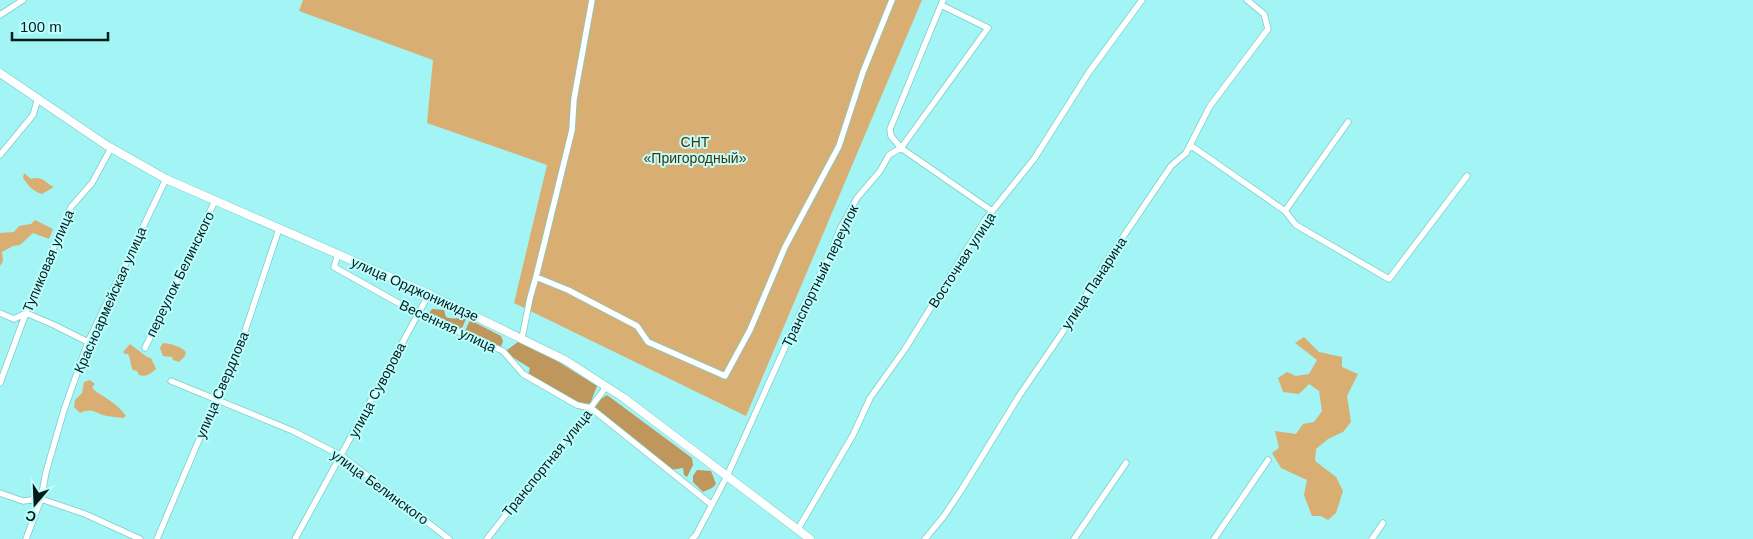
<svg xmlns="http://www.w3.org/2000/svg" width="1753" height="539" font-family="Arial,sans-serif">
  <style>
    .green { fill: #d8ae73 }
    .forest { fill: #bf965b }
    .lines { fill: none; stroke-linecap: round; stroke-linejoin: round }
    .street-casing { stroke: #7ccccc; stroke-width: 7 }
    .secondary-casing { stroke: #7ccccc; stroke-width: 9 }
    .street { stroke: #fff; stroke-width: 5.5 }
    .secondary { stroke: #fff; stroke-width: 8 }
    .labels { text-anchor: middle; stroke-width: 4; stroke-linejoin: round; paint-order: stroke }
    .park-label { font-size: 14px; fill: #4b3000; stroke: #bffefe }
    .street-label { font-size: 14px; fill: #021c1c; stroke: #bffefe }
  </style>
  <rect width="100%" height="100%" fill="#a3f4f4"/>
  <path class="green" d="M303 0H922L746 416 514 303 547 165 427 123 433 60 299 11Z
    M24 173 31 179C43 175 45 183 54 187L42 194C32 191 29 186 23 178Z
    M35 220 53 229 49 239 33 233 20 245 13 246 2 252 3 261 0 266V233L14 232 19 226 31 224Z
    M1304 337 1319 352 1342 357V367L1358 374 1347 396 1351 422 1343 432 1328 439 1316 449 1315 461 1336 477 1343 491 1336 513 1328 520 1321 516H1312L1304 495 1307 480 1281 468 1272 453 1279 448 1275 431 1296 434 1303 424 1314 422 1322 411 1319 391 1309 384 1299 394 1283 392 1278 378 1287 372 1296 376 1309 374 1317 360 1295 343Z
    M163 343C170 343 182 347 186 352L185 356 179 362 173 360 172 357 163 356 160 348Z
    M130 344 147 357 151 358 156 369C150 374 147 377 139 375L137 371 133 370C130 365 131 359 128 354H125L123 352Z
    M90 380 95 384 92 387 94 390C105 398 118 404 126 416L123 418C118 417 111 417 107 416 95 414 94 407 80 413L74 407 75 400 82 393 84 382Z"/>
  <path class="forest" d="M432 309 444 310 446 317C454 320 459 317 466 319L461 330 427 316Z
    M470 320 501 336 503 341 501 347 465 331Z
    M518 342 557 361 597 386 590 404 578 403 528 375 530 368 509 355 507 350Z
    M607 395 692 458 693 465 687 477 684 475 683 468 671 470 595 408 600 400Z
    M697 470 711 471 716 484 712 488 703 492 693 482V476Z"/>
  <g class="lines">
    <g class="street-casing">
      <path id="street" d="M943 0 941 5 988 28 901 148 992 211
        M0 15 23 0
        M1190 145 1285 211 1296 225 1389 279 1467 176
        M0 155 33 115 38 98
        M1285 211 1348 122
        M338 254 334 267 418 314 503 351 523 374 577 405 591 408 712 505
        M536 277 568 290 637 326 648 342 725 376 750 330 785 247 839 146 863 72 892 0
        M0 313 14 319 26 313 54 325 88 342
        M522 338 530 298 536 277 572 130 574 99 592 0
        M145 348 215 201
        M171 381 293 431 342 456 449 539
        M0 383 26 313 71 207 92 183 111 148
        M0 493 23 501 41 499 85 514 140 539
        M798 529 853 435 870 398 905 349 985 220 1034 159 1089 72 1142 0
        M26 539 41 499 46 472 64 410 88 342 166 179
        M157 539 245 331 279 229
        M295 539 429 294
        M487 539C526 488 568 439 606 387
        M692 539 696 535 727 476 804 305 829 257 840 229 857 198 880 171 889 155 901 148 891 136 890 129 941 5
        M925 539 944 516 962 489 1019 396 1075 314 1102 268 1171 166 1186 153 1210 106 1268 29 1264 14 1247 0
        M1074 539 1126 463
        M1214 539 1268 460
        M1372 539 1383 523"/>
    </g>
    <g class="secondary-casing">
      <path id="secondary" d="M0 73 106 145 166 179 429 294 565 360 624 398 810 539"/>
    </g>
    <use href="#street" class="street"/>
    <use href="#secondary" class="secondary"/>
  </g>
  <g class="labels">
    <g class="park-label">
      <text x="695" y="147">СНТ<tspan x="695" dy="16">«Пригородный»</tspan></text>
    </g>
    <g class="street-label">
      <text transform="translate(962 260) rotate(-57)" y="5">Восточная улица</text>
      <text transform="translate(48 261) rotate(-67)" y="5">Тупиковая улица</text>
      <text transform="translate(180 274) rotate(-64)" y="5">переулок Белинского</text>
      <text transform="translate(820 276) rotate(-64)" y="5">Транспортный переулок</text>
      <text transform="translate(1094 283) rotate(-57)" y="5">улица Панарина</text>
      <text transform="translate(415 289) rotate(24)" y="5">улица Орджоникидзе</text>
      <text transform="translate(110 300) rotate(-66)" y="5">Красноармейская улица</text>
      <text transform="translate(448 326) rotate(25)" y="5">Весенняя улица</text>
      <text transform="translate(222 385) rotate(-67)" y="5">улица Свердлова</text>
      <text transform="translate(377 390) rotate(-62)" y="5">улица Суворова</text>
      <text transform="translate(547 463) rotate(-51)" y="5">Транспортная улица</text>
      <text transform="translate(380 487) rotate(36)" y="5">улица Белинского</text>
    </g>
  </g>
  <g transform="translate(35 504) rotate(199)" stroke="#bffefe" stroke-width="4" paint-order="stroke">
  <path d="M0-4L9 19L0 12L-9 19Z" fill="#021c1c"/>
  <text y="-8" font-size="14" font-weight="bold" text-anchor="middle" fill="#021c1c">С</text>
  </g>
  <path d="M12 32v8h96v-8" fill="none" stroke="#021c1c" stroke-width="2.5"/>
  <text x="20" y="32" font-size="15" fill="#021c1c" stroke="#bffefe" stroke-width="4" paint-order="stroke">100 m</text>
</svg>
